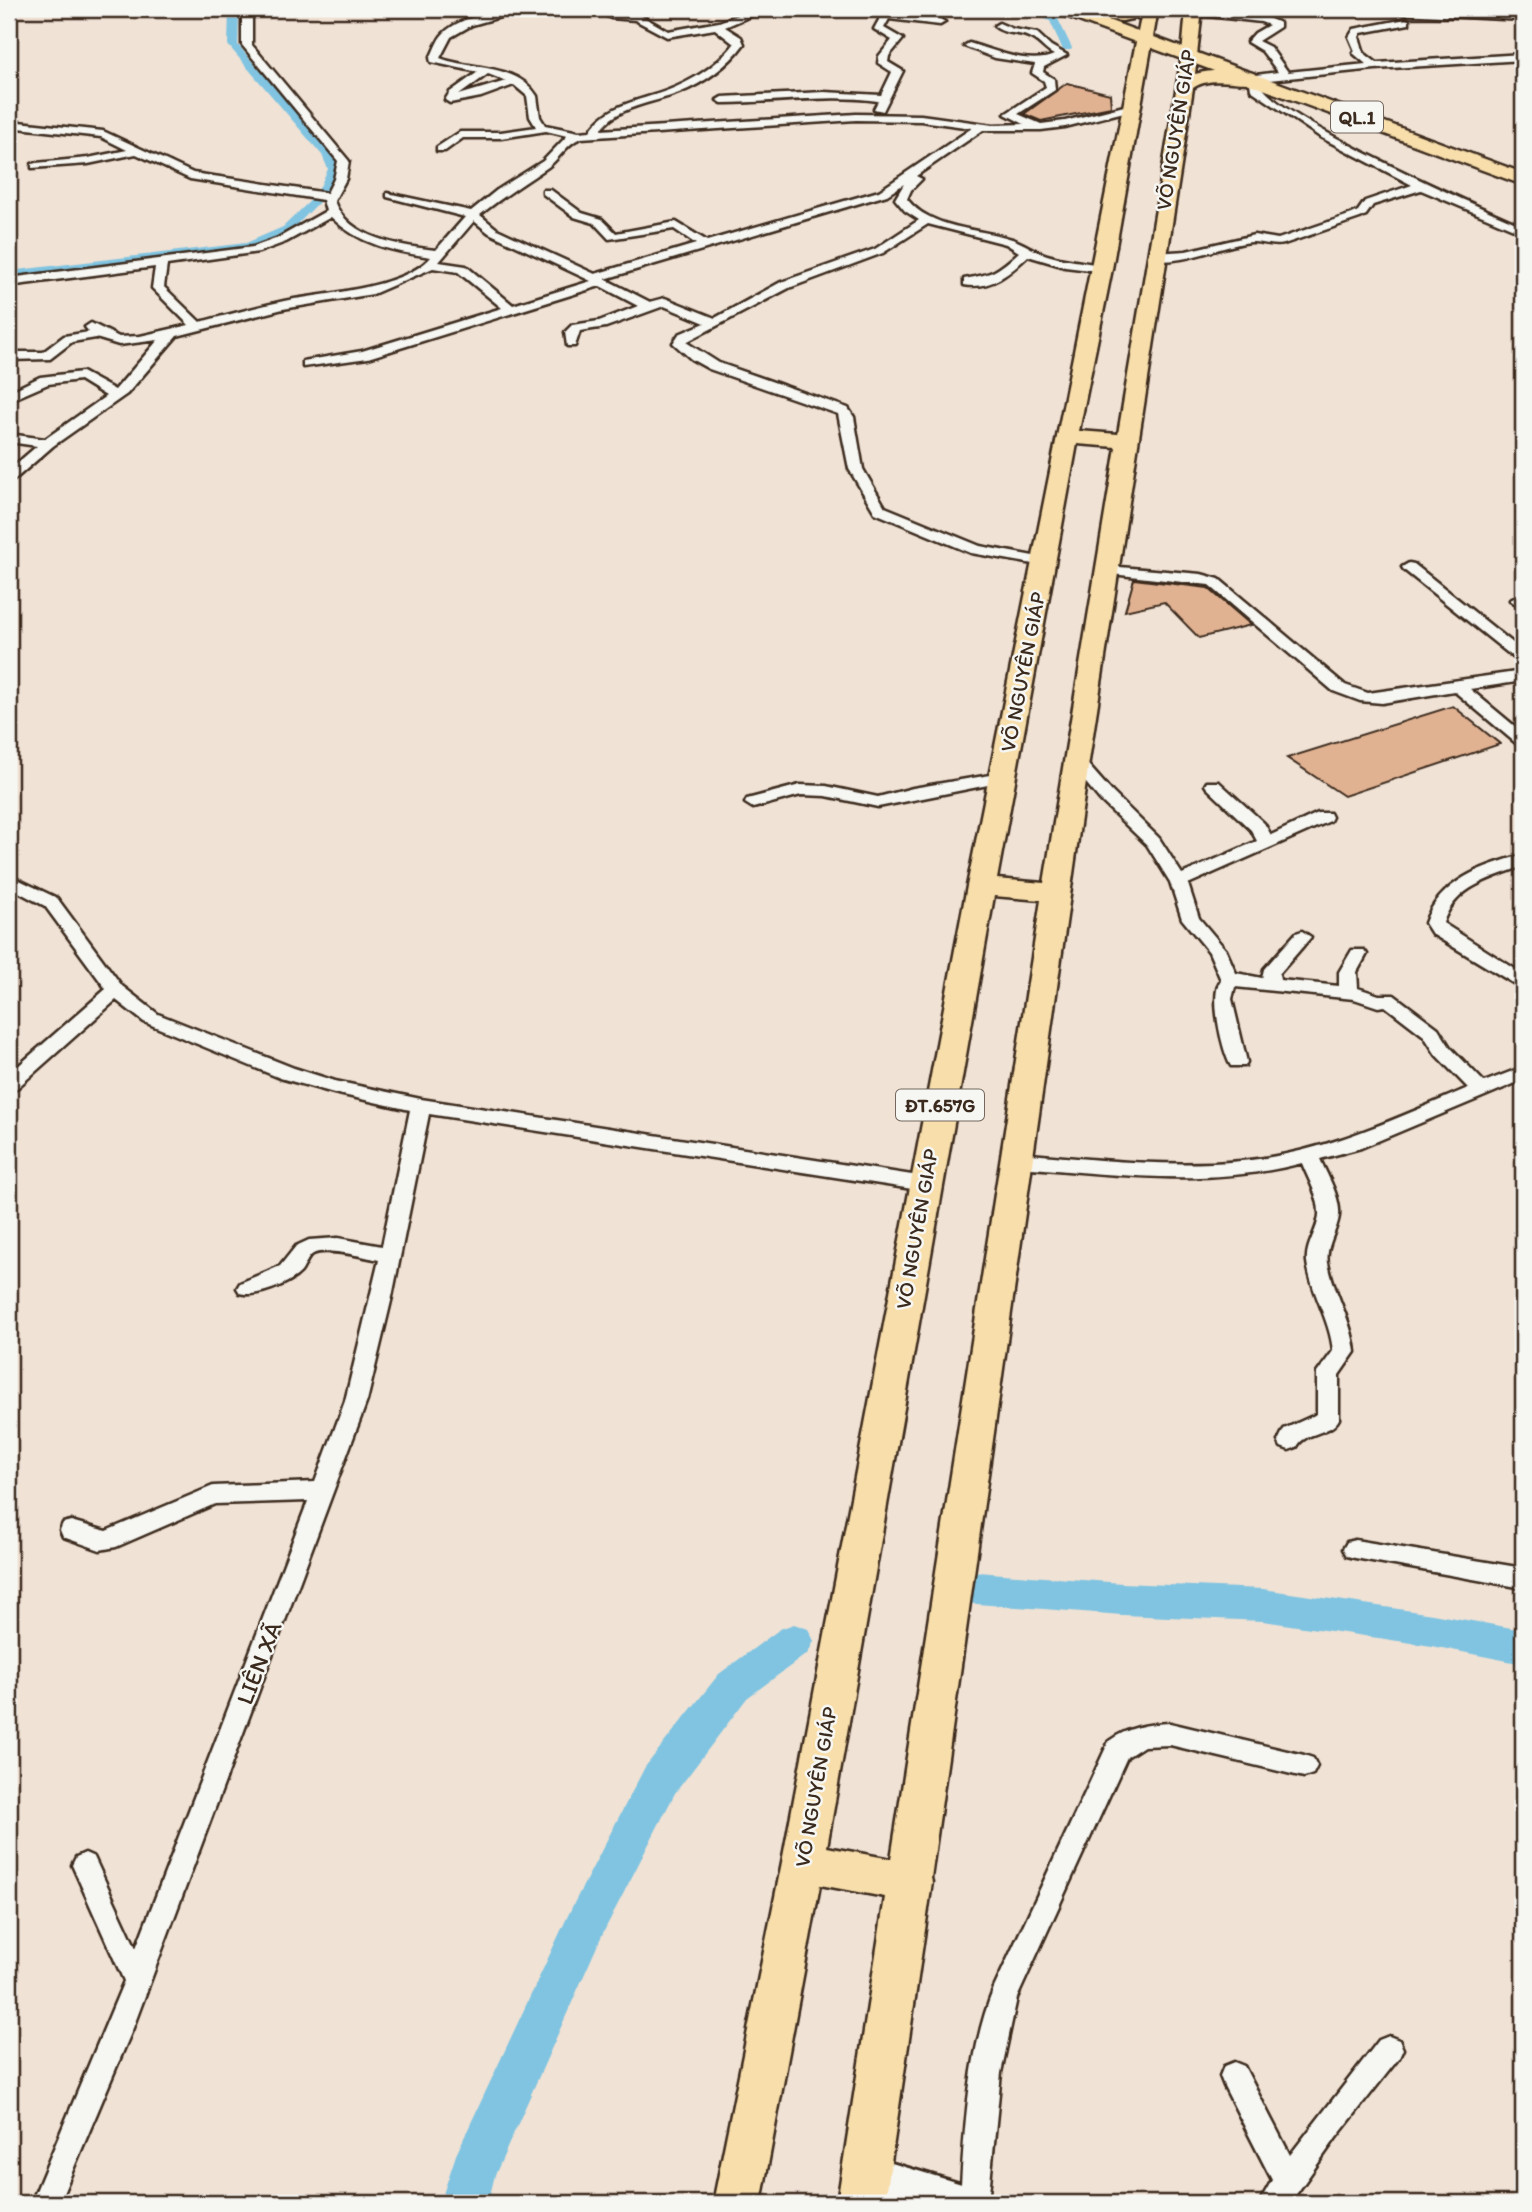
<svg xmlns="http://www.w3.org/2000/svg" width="1532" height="2212" font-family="Itim,sans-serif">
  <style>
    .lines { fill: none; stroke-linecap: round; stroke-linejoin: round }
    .canal { fill: #80c4e1; fill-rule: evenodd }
    .river { fill: #80c4e1; fill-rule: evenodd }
    .building { fill: #e1b292; stroke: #3b2a1e; stroke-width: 2 }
    .minor-casing { stroke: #3b2a1e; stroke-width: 5 }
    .tertiary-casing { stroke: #3b2a1e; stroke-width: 6 }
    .primary-casing { stroke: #3b2a1e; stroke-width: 5 }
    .trunk-casing { stroke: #3b2a1e; stroke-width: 5 }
    .minor { fill: #f6f6f2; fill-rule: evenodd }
    .tertiary { fill: #f6f6f2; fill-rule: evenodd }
    .primary { fill: #f8deab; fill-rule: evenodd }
    .trunk { fill: #f8deab; fill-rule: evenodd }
    .labels { text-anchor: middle; stroke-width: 5; stroke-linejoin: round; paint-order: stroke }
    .shield { fill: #f6f6f2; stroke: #73675e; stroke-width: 2 }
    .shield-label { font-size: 19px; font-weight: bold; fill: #3b2a1e }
    .street-label { font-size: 21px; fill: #3b2a1e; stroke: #f6f6f2 }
    .near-street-label { font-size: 24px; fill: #3b2a1e; stroke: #f6f6f2 }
  </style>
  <rect width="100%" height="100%" fill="#f0e2d5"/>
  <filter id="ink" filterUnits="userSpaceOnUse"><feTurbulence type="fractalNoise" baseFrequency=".0143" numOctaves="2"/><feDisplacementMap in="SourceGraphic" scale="14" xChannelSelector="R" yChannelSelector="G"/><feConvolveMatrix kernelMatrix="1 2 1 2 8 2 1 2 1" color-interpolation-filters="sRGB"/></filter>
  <g filter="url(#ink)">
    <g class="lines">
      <path class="canal" d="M229 9H239L238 45 332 154 340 169 321 200 291 231 252 248 9 279V271L246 243 283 227 316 195 328 169 322 155 228 45Z
        M1024 9H1037L1057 17 1072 48 1071 50H1063L1050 21Z"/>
      <path class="river" d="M964 1571 1122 1583 1263 1589 1432 1614 1523 1630V1664L1432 1646 1263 1621 1122 1615 964 1603 950 1598 945 1587 950 1576Z
        M794 1624 808 1629 814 1641 808 1653 747 1698 675 1793 602 1935 495 2175 488 2203H440L456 2155 572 1907 645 1767 719 1674 780 1629Z"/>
    </g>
    <path class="building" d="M1067 83 1110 94 1111 107 1041 121 1024 114Z
      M1134 579 1208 588 1251 625 1199 638 1164 602 1125 611Z
      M1453 706 1500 744 1344 796 1287 758Z"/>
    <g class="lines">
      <g class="minor-casing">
        <path id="minor" d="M242 9H252V45L349 161 346 179 334 201C348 239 402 246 436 250L465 217 387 197V193L471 211 497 190 543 161 567 136 546 131 501 138H463L445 151H437V147L460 132H501L536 127 530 117 527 96 514 85 481 97 450 103 445 100 450 92 478 72 431 62 430 58C434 51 437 40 443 34 468 7 536 9 570 9L552 15H507L472 25 451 37 440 58C470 70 517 63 537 96L540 117 545 125 579 132 590 131C607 104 639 101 666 91 691 82 718 65 734 44L715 29 667 37 635 20 611 18 593 9 640 15 668 31 719 22 754 9H767L725 27 741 37 744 44C728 66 704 83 679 93 654 103 616 106 601 130L856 114 921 115 993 125 1024 124 1005 114 1046 87 1044 81 1032 73 1035 64 995 58 964 46 969 43C994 50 1029 66 1054 55 1045 51 1040 42 1031 38 1019 31 1006 36 994 26L999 23 1013 29 1037 33 1051 46 1067 55 1044 67 1043 72 1054 79 1055 90 1018 114 1041 124 1065 121 1132 104 1136 105V109L1065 127 1041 130H983L916 176 922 179 911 190 907 199C930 229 977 228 1012 239 1024 243 1034 251 1047 255 1066 261 1086 262 1106 266V272L1065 267 1028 256C1010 273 991 290 964 285V279C993 274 997 272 1019 252L1006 244 928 224 883 253 789 288 686 342 719 363 848 408 854 417 863 469 885 507 980 546 1044 558 1051 562 1044 566 971 553 875 513 849 469 838 414 709 369 691 359 673 343 679 334 705 323 664 306 606 327 580 331 575 346H567L565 332 572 325 599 321 638 306 600 286 368 358 303 367V361L362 351 502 308 458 272 433 268 373 294 283 309 177 336 127 394 53 446 14 480 9 481V470L37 446 9 442V434L45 439 106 396 80 380 48 384 9 401V392L40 377 82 372 115 390 158 340 119 345 96 338 72 342 50 359 9 360V352H43L64 336 89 332 85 327 91 323 119 337 140 336 189 325 152 288 155 267 9 286V278L253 247 278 238 326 211 323 200 190 179 136 154 88 164 32 168V164L36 163 88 158 127 150 101 137 9 127V121L103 131 193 173 327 193 334 179 338 161 242 45ZM488 74 506 81 459 95ZM856 120 921 121 972 128 879 191 707 241 676 222 616 233 602 219 582 213 551 190H543V194L574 217 594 223 609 239 674 229 696 244 595 274 497 229 480 215C502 197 525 183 548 167 560 158 566 144 581 138ZM904 184 895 199 905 211 919 220 875 249 781 282 715 318 665 298 650 302 605 279 887 195ZM331 217C358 244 394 252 431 257 403 289 324 293 284 301 256 307 228 315 200 322L164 287 167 265 259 252 286 242ZM474 221 489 233 591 281 513 305 466 266 439 262Z
          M885 9H895L892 14 940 19 945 22 940 25 889 19 884 28 903 39 889 56 888 62 903 71 883 111 874 109 878 101C826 94 774 103 722 103L717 100 722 97 824 92 881 95 892 72 878 63 879 56 892 40 874 29Z
          M1193 9 1263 16 1280 23V27L1258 41 1270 47 1288 72 1366 64 1353 53 1355 51 1349 37 1354 29 1406 19 1409 20V24L1361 33 1359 37 1364 53 1377 63 1523 54V60L1375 69 1259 81C1265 114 1484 209 1523 226V233L1421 190 1373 205 1366 215 1360 218 1284 244C1272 247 1262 241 1251 242 1218 246 1185 265 1151 260V254L1155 253 1186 251 1254 235 1278 239 1352 214 1358 211 1365 201 1412 185 1320 137 1251 90 1249 76 1278 72 1262 51 1247 42 1255 33 1269 25 1261 22 1190 14 1188 12Z
          M1356 9 1523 14V20L1361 12Z
          M1409 563 1414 564 1523 651V663L1518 661 1404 570 1402 567Z
          M1108 566 1201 574 1219 579 1345 685 1368 693 1523 671V681L1470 689 1523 733V746L1517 744 1454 691 1382 703 1360 701 1333 691 1209 585 1103 573 1101 570Z
          M1523 594V609L1510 600Z
          M1076 756 1082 758 1112 792 1159 838 1182 874 1257 841 1251 830 1207 788 1205 785 1207 782H1219L1264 823 1271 835 1318 813H1330L1332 817 1330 821 1188 884 1199 918 1226 950 1236 973 1262 978 1264 969 1296 933 1302 931 1311 937 1279 974 1280 980 1339 986V972L1352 950H1364L1367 954 1357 972 1358 988 1379 995H1394L1438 1028 1450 1047 1484 1082 1523 1067V1080L1361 1148 1320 1159C1327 1175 1341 1198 1339 1216 1337 1232 1325 1246 1328 1263 1334 1294 1352 1320 1355 1352L1339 1375V1419C1331 1435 1305 1431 1297 1447L1289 1450 1281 1447 1278 1441 1284 1429 1317 1414V1373L1333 1351C1330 1319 1311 1293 1307 1262 1305 1245 1318 1231 1319 1215 1320 1198 1308 1179 1302 1163 1209 1188 1113 1174 1018 1167L1011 1165 1008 1160 1011 1155 1018 1153C1092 1159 1167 1168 1241 1161 1321 1154 1395 1119 1468 1088L1436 1055 1424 1036 1385 1006 1378 1007 1354 999 1235 987 1232 999 1247 1062 1245 1066H1231C1222 1051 1209 994 1221 980L1209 952 1182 919 1170 882 1147 845 1100 800 1068 761Z
          M1002 773 1008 775 1010 778 1008 781 878 807 826 796 801 795 753 808 745 803 747 799 800 785 826 786 878 797 913 788Z
          M1523 855V866C1492 878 1455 886 1443 923L1523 974V989L1432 934 1425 923C1439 881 1484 865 1523 855Z
          M9 875 57 898 122 986 158 1014 294 1068 335 1081 421 1099 925 1177 932 1179 935 1184 932 1189 925 1191 429 1114 392 1297 367 1401 133 2028 59 2203H31L124 1981 72 1865 76 1857 85 1853 94 1857 136 1948 308 1501 215 1504 116 1547 100 1550 63 1537 60 1530 63 1523 71 1521 106 1531 213 1486 315 1482 345 1401 379 1260C365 1257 326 1247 313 1254 307 1257 305 1267 301 1272 290 1284 255 1298 240 1293L237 1288 240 1283 280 1266 296 1246 309 1240 338 1238 382 1246 410 1110 334 1093 280 1078 144 1022 116 1000 16 1089 9 1090V1074L106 989 45 906 9 887Z
          M1355 1540 1523 1568V1588L1355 1558 1347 1556 1343 1549 1347 1542Z
          M1170 1723 1304 1755 1313 1758 1317 1766 1313 1774 1304 1777 1170 1745 1144 1746 1127 1757 1017 1998 1001 2073 988 2203H960C964 2136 968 2050 994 1988L1109 1741C1128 1727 1147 1724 1170 1723Z
          M1389 2036 1399 2040 1403 2049 1399 2058 1336 2138 1290 2203H1259L1272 2180 1224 2086 1220 2076 1224 2066 1234 2062 1244 2066 1290 2155 1379 2040Z"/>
      </g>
      <g class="tertiary-casing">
        <path id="tertiary" d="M865 2155 965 2185 978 2190 983 2203H905L852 2186 847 2173 852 2160Z"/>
      </g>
      <g class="primary-casing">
        <path id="primary" d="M1063 9 1122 11 1158 9 1112 269 1079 431 1118 434 1182 55 1186 9H1202L1195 74C1211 70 1250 66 1261 78 1248 91 1215 72 1193 88L1089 761 931 1878 932 1882 885 2203H837L885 1897 820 1885 761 2203H713L782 1862 967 886 1141 17 1122 21 1069 16 1063 14ZM1077 444 1116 447 1044 883 997 879ZM994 896 1041 900 891 1859 827 1847Z"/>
      </g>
      <g class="trunk-casing">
        <path id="trunk" d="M1055 9H1078L1523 173V185L1057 13Z"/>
      </g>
      <use href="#minor" class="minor"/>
      <use href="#tertiary" class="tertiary"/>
      <use href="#primary" class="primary"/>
      <use href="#trunk" class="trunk"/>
    </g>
  </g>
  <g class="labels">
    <g class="shield">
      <rect x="1331" y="101.5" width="52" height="31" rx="5"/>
      <rect x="896" y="1089.5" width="88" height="31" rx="5"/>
    </g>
    <g class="shield-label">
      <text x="1357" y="124">QL.1</text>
      <text x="940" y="1112">ĐT.657G</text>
    </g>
    <g class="street-label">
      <text transform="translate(1176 130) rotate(-81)" y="7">VÕ NGUYÊN GIÁP</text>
      <text transform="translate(1023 672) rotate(-79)" y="7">VÕ NGUYÊN GIÁP</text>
      <text transform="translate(917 1229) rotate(-80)" y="7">VÕ NGUYÊN GIÁP</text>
      <text transform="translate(816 1787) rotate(-80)" y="7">VÕ NGUYÊN GIÁP</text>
    </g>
    <g class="near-street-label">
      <text transform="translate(259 1663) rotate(-69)" y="8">LIÊN XÃ</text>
    </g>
  </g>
  <rect width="1532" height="2212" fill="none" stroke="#f6f6f2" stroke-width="35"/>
  <rect x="18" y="18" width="1497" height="2177" fill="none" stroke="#3b2a1e" stroke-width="2.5" filter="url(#ink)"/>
</svg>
